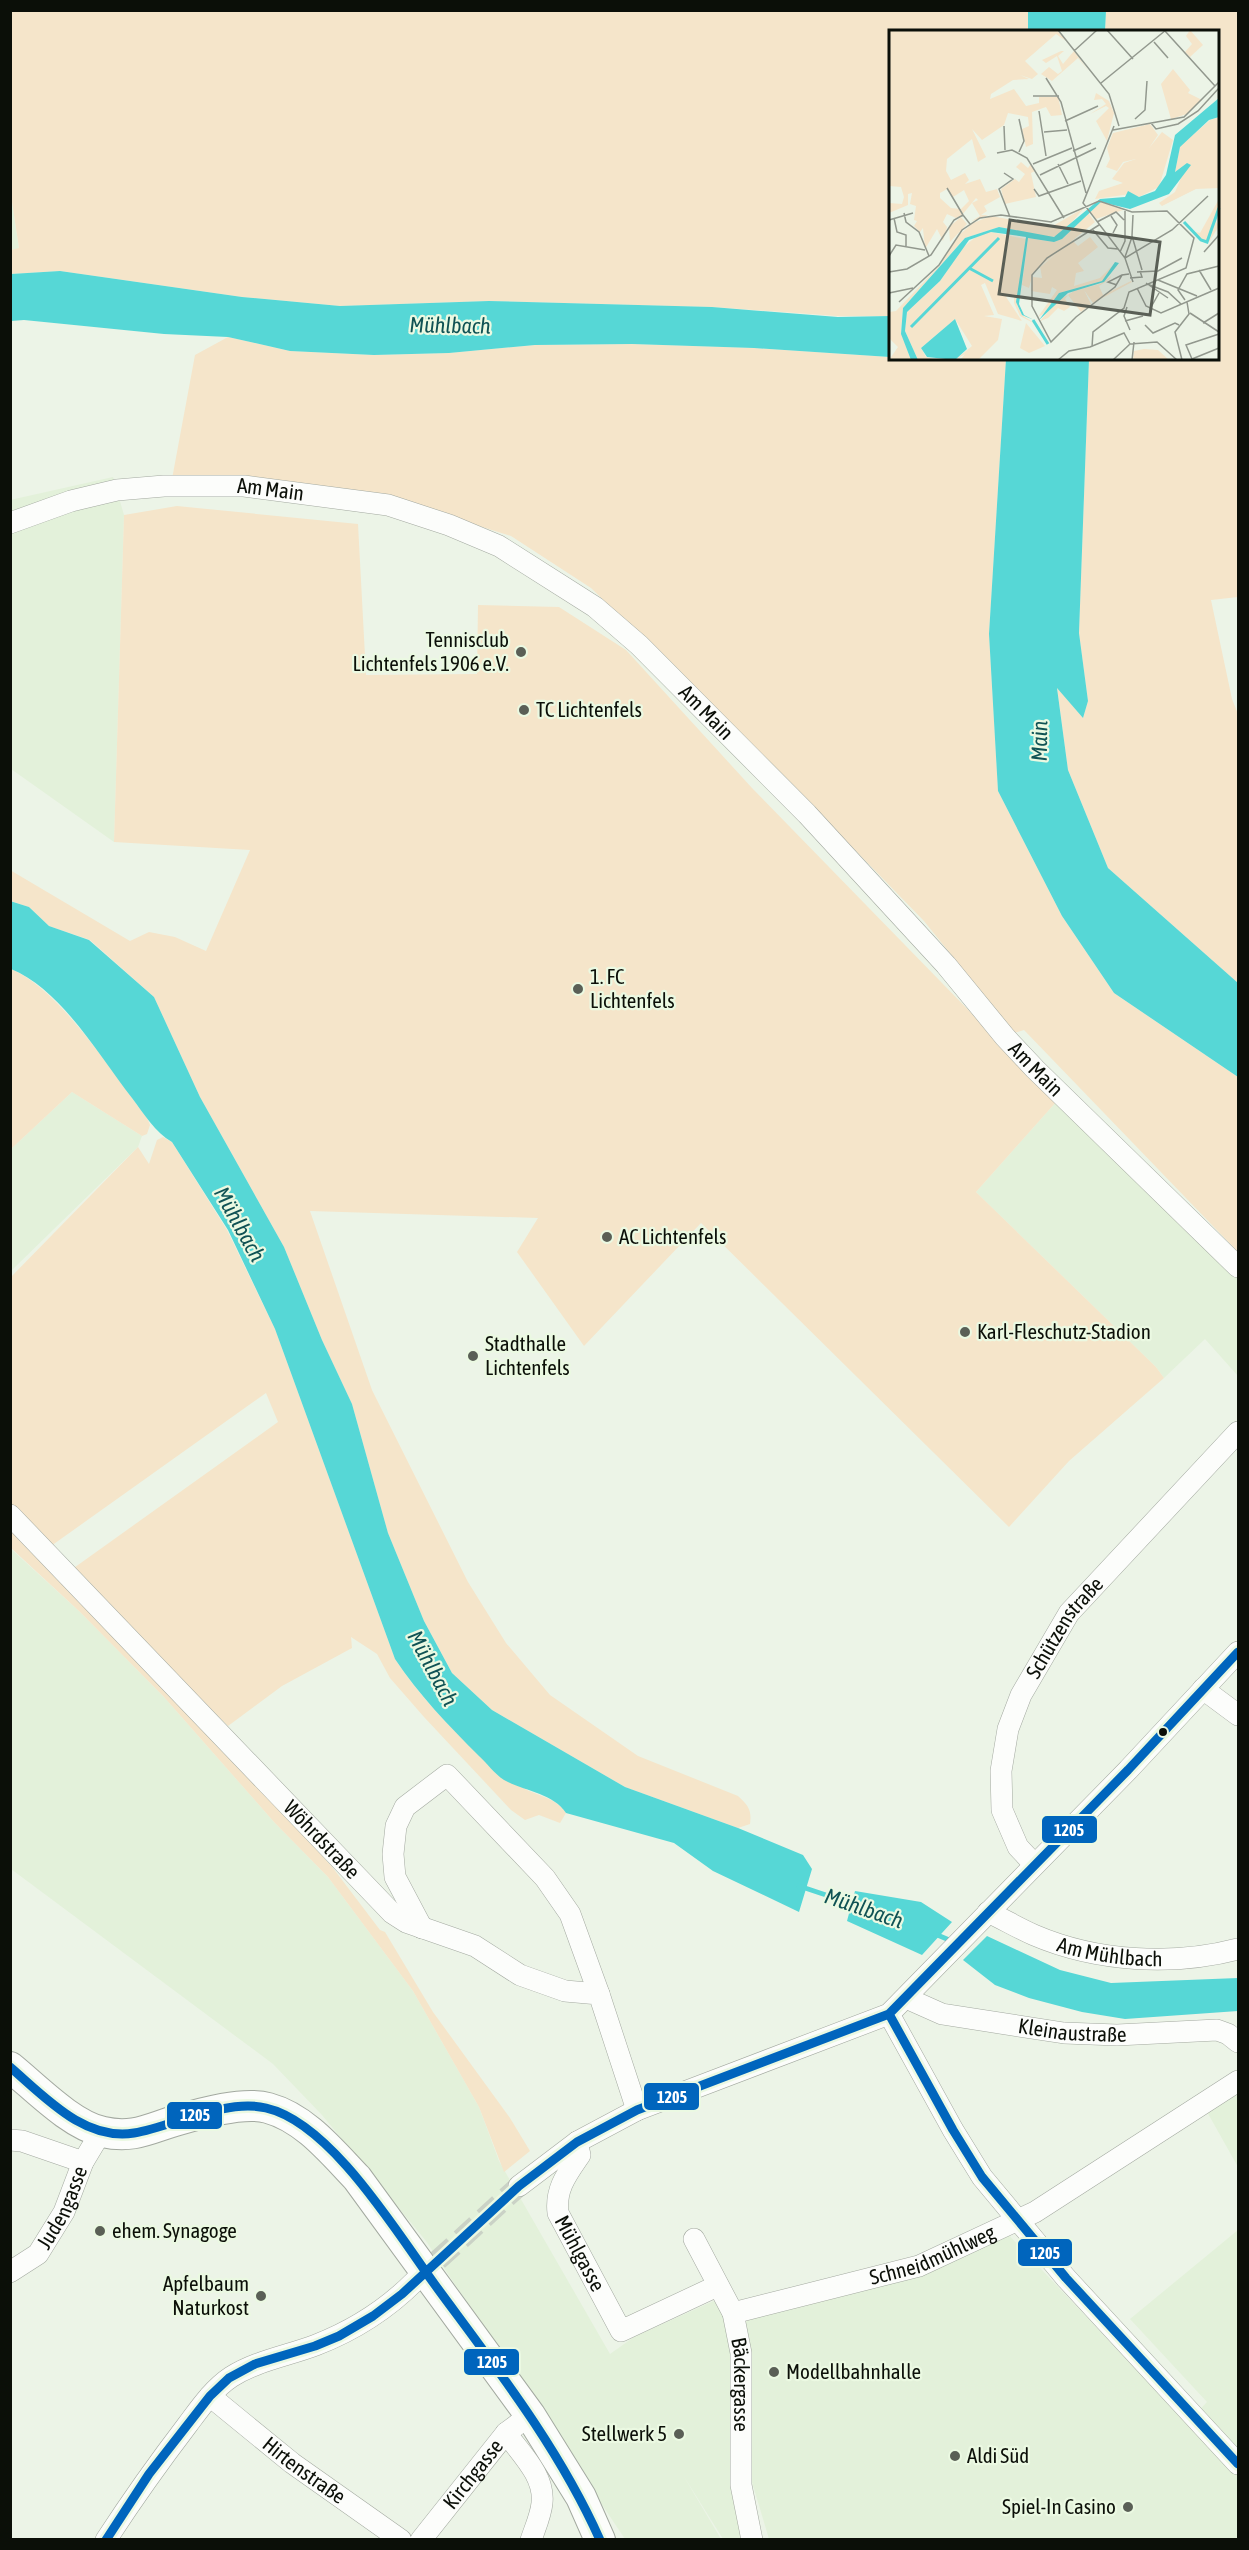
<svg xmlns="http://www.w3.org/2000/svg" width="1249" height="2550" font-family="'Asap Condensed',sans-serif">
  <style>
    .built { fill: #e3f1da }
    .green { fill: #f5e5ca }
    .water { fill: #56d7d6 }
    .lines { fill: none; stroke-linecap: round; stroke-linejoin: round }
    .stream { stroke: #56d7d6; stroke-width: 5 }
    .street-tunnel { stroke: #cad2c6; stroke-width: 21; stroke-dasharray: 21 10; stroke-linecap: butt }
    .street-casing { stroke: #a3a9a0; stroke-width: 22 }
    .secondary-casing { stroke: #a3a9a0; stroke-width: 32 }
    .street { stroke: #fcfdfb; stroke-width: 21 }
    .secondary { stroke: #fcfdfb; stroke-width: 30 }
    .bus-1-casing { stroke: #ebf9e2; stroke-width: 14 }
    .bus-1 { stroke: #0065bd; stroke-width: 9 }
    .poi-dot { fill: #5a5f56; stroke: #ebf9e2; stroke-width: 2 }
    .bus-dot { fill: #0b0f08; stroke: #ebf9e2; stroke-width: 2 }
    .labels { text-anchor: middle; stroke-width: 4.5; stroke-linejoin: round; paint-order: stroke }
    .street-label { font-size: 21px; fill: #0b0f08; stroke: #ebf9e2 }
    .poi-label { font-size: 21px; fill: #0b0f08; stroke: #ebf9e2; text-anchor: start }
    .water-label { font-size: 22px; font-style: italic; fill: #0f5254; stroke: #ebf9e2 }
    .inset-river { fill: none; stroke: #56d7d6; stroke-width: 3 }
    .inset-road { fill: none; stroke: #92988e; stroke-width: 1.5 }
    .view { fill: #5a5f56; fill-opacity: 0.15; stroke: #5a5f56; stroke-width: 3 }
    .inset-edge { fill: none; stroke: #0b0f08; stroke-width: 3 }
    .line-badge { stroke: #ebf9e2; stroke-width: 2 }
    .badge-label { font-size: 16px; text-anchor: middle; font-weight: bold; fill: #fff }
  </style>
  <rect width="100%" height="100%" fill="#ecf4e7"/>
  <path class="built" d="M10 189 19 249 11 250H10Z
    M113 477 124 515 114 842 11 769 10 500Z
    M72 1092 142 1136 138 1147 11 1271V1149Z
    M1057 1101 1238 1276V1376L1205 1339 1164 1378 1156 1367 976 1192Z
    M10 1548 80 1612 164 1697 274 1822 328 1877 413 1991 479 2107 499 2161 610 2354 634 2337 718 2299 737 2355 744 2539H723L683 2475 721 2539H625L426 2241 322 2115 273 2064 11 1869Z
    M1238 2094V2167L1206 2110Z
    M1238 2230V2539H769L746 2462 744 2318 1005 2231 1187 2423 1207 2402 1130 2319Z"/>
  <path class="green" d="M11 11H1028V31L890 32V316H837L712 307 490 301 340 306 242 297 60 271 11 274V250L19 248 10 189Z
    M1106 11H1238V597L1211 600 1232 699 1238 714V983L1108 868 1068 770 1057 687 1083 718 1088 701 1079 633 1089 359 1218 358V32L1105 31Z
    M228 337 290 351 374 355 449 353 535 345 632 344 754 348 890 357V358L1006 359 989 634 998 791 1062 916 1114 993 1238 1077V1252L1024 1030 1014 1033 924 921 747 739 591 588 511 536 422 508 172 479 195 355Z
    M177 506 358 524 366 675 477 674 478 605 559 607 626 650 752 788 1057 1101 976 1192 1156 1367 1164 1378 1069 1461 1009 1527 701 1223 584 1346 517 1252 538 1218 310 1211 372 1390 468 1582 506 1643 550 1695 638 1756 738 1796C748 1805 752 1810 750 1824L738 1828 625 1787 492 1710 452 1673 424 1621 388 1533 352 1404 322 1340 284 1247 200 1097 154 997 90 940 49 926 29 907 11 901 10 870 130 941 149 932 175 937 206 951 250 850 114 842 124 515Z
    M11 969C60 989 114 1075 147 1118L150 1125 147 1134 142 1136 72 1092 11 1149Z
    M163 1137 172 1142 227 1230 275 1329 395 1659C427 1707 469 1748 516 1783 531 1796 555 1795 566 1813L560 1823 539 1815 525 1820 511 1810 424 1717 390 1678 377 1654 351 1637 352 1648 282 1686 228 1726 71 1570 278 1422 266 1393 51 1546 11 1505 10 1278 138 1147 149 1164 157 1140Z
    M10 1529 298 1829 333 1868 380 1930 385 1932 433 2012 510 2118 530 2151 504 2172 479 2107 413 1991 328 1877 274 1822 164 1697 80 1612 11 1548Z"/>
  <path class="water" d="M1028 11H1106L1105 31H1028Z
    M60 271 242 297 340 306 489 301 712 307 838 317 890 316V357L754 348 632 344 535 345 449 353 374 355 290 351 228 337 164 334 24 320 11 321V274Z
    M1006 359H1089L1079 633 1088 701 1083 718 1057 688 1068 770 1108 868 1238 983V1077L1114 993 1062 916 998 791 989 634Z
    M10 901 29 907 49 926 89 940 154 997 200 1097 284 1247 322 1340 352 1404 388 1533 424 1621 452 1673 492 1710 625 1787 738 1828 803 1855 812 1869 799 1912 713 1871 674 1843 566 1813C554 1794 525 1791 506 1781 496 1776 487 1763 479 1756 448 1725 419 1695 395 1659L275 1329 228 1230 172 1142C155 1132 144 1114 132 1098 100 1057 61 989 11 969Z
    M855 1891 921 1902 952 1922 922 1955 847 1921Z
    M987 1936 1060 1970 1111 1983 1238 1978V2011L1125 2019 1082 2012 1029 1998 995 1985 963 1960Z"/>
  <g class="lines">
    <path class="stream" d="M799 1886 859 1906
      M935 1934 954 1942"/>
    <path class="street-tunnel" d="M415 2281 519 2186"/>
    <g class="street-casing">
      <g id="street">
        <path id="s1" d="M10 523 71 501 117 490 164 486H244L388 505 449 525 499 546 595 607 639 645 807 814 946 965 1005 1037 1035 1069 1238 1267"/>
        <path id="s2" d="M10 1515 392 1913 406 1922 475 1946 520 1975 565 1991 599 1994 637 2110"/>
        <path d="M1203 1689 1238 1715"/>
        <path id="s3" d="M1034 1864 1018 1847 1002 1810 1001 1771 1008 1729 1021 1695 1069 1613 1238 1432"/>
        <path id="s4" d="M988 1912C1003 1919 1018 1928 1034 1935 1097 1962 1173 1966 1238 1949"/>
        <path d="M422 1928 395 1877 393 1854 396 1826 405 1807 447 1775 545 1878 570 1914 599 1994"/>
        <path id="s5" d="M906 1998 942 2014 1064 2033 1117 2035 1217 2030 1228 2034 1238 2042"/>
        <path d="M889 2014 953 2130 982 2177 1066 2278 1238 2464"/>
        <path d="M10 2140 22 2141 83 2162"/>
        <path id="s6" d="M577 2142 580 2155C567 2174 555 2189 558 2213L621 2331 717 2286"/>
        <path d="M519 2186 577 2142 637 2110 889 2014 1128 1770 1238 1652"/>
        <path id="s7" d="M694 2239 733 2313 741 2353V2485L752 2540"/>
        <path id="s8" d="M10 2272 38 2254 64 2212 83 2162 101 2132"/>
        <path id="s9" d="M733 2313 919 2266 1035 2212 1238 2081"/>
        <path id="s10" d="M210 2396 292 2463 401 2540"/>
        <path d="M506 2433C521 2454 545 2476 542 2503 541 2515 535 2528 531 2540"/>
        <path d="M106 2540C132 2500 159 2462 188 2424 200 2408 213 2389 231 2377 256 2361 287 2356 316 2345 352 2331 387 2309 415 2281"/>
        <path id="s11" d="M421 2540 506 2433 530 2415"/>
      </g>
    </g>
    <g class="secondary-casing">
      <path id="secondary" d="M10 2067C36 2088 71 2125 103 2132 134 2139 150 2128 178 2120 202 2113 244 2101 268 2108 305 2118 332 2152 357 2178L530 2415 581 2497 600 2540"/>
    </g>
    <use href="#street" class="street"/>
    <use href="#secondary" class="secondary"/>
    <g class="bus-1-casing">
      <path id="bus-1" d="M889 2014 953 2130 982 2177 1066 2278 1238 2464
        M10 2067C45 2097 84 2141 134 2133 158 2129 180 2119 204 2113 224 2108 246 2103 266 2108 332 2123 399 2236 438 2289 497 2369 559 2448 600 2540
        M106 2540 149 2474 210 2396 229 2378 255 2364 315 2346 339 2336 373 2316 402 2294 519 2186 577 2142 637 2110 889 2014 1128 1770 1238 1652"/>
    </g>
    <use href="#bus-1" class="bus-1"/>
  </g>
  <g class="poi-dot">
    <circle cx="521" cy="652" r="6"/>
    <circle cx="524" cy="710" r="6"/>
    <circle cx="578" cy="989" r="6"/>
    <circle cx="607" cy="1237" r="6"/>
    <circle cx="965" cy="1332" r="6"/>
    <circle cx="473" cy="1356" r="6"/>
    <circle cx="100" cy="2231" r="6"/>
    <circle cx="261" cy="2296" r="6"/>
    <circle cx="774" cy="2372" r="6"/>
    <circle cx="679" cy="2434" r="6"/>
    <circle cx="955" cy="2456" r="6"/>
    <circle cx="1128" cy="2507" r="6"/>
  </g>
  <circle class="bus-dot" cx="1163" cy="1732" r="5"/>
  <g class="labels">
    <g class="street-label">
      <text dy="7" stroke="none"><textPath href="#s1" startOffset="266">Am Main</textPath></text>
      <text dy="7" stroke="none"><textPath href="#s1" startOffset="770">Am Main</textPath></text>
      <text dy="7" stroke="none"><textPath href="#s1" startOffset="1256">Am Main</textPath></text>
      <text dy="7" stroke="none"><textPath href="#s3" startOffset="262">Schützenstraße</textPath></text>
      <text dy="7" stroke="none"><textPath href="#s2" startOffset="450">Wöhrdstraße</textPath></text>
      <text dy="7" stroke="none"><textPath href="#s4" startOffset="130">Am Mühlbach</textPath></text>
      <text dy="7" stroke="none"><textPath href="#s5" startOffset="171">Kleinaustraße</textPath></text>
      <text dy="7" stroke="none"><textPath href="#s8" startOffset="86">Judengasse</textPath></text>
      <text dy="7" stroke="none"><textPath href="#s6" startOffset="123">Mühlgasse</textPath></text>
      <text dy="7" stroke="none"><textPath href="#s9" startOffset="208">Schneidmühlweg</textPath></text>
      <text dy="7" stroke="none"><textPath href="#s7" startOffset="156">Bäckergasse</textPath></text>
      <text dy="7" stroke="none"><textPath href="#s10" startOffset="120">Hirtenstraße</textPath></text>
      <text dy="7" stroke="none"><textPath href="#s11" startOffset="84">Kirchgasse</textPath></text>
    </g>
    <g class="poi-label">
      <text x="509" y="647" text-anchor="end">Tennisclub<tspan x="509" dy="24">Lichtenfels 1906 e.V.</tspan></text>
      <text x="536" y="717">TC Lichtenfels</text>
      <text x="590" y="984">1. FC<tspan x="590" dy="24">Lichtenfels</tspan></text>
      <text x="619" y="1244">AC Lichtenfels</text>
      <text x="977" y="1339">Karl-Fleschutz-Stadion</text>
      <text x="485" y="1351">Stadthalle<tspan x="485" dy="24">Lichtenfels</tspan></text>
      <text x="112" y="2238">ehem. Synagoge</text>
      <text x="249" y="2291" text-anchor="end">Apfelbaum<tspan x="249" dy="24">Naturkost</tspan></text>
      <text x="786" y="2379">Modellbahnhalle</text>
      <text x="667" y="2441" text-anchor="end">Stellwerk 5</text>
      <text x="967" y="2463">Aldi Süd</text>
      <text x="1116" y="2514" text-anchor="end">Spiel-In Casino</text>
    </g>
    <g class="water-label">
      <text transform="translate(450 325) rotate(1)" y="8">Mühlbach</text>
      <text transform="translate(1039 741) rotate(-89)" y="8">Main</text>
      <text transform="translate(240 1224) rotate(61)" y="8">Mühlbach</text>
      <text transform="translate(433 1668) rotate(62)" y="8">Mühlbach</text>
      <text transform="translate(864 1908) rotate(19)" y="8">Mühlbach</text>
    </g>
  </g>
  <g transform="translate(889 30)">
    <rect width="330" height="330" fill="#ecf4e7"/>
    <path d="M0 0H168L177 11 167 4 136 31 149 44 143 49 131 45 140 49 124 50 102 64 101 69 125 59 137 76 150 73V67H169L173 85 162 86 157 77 143 82 144 114 137 117 133 99 140 96 139 87 119 83 115 95 93 110 83 99 97 127 89 132 83 109 58 129 57 141 62 150 76 143 80 150 76 154 91 149 97 162 108 159 111 167 95 176 98 181 92 185H99L81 192 91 186 83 173 89 170 87 168 73 185 67 188 58 184 54 192 58 197 54 211 48 199 36 219 34 198 31 202 25 196 28 191 25 190 27 176 21 174 23 163 19 164V175L0 183V173L13 174 15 167 12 157 0 156ZM58 159 64 167 75 160 80 171 72 179 62 178 51 168V163ZM301 0 314 15 301 27 296 22 303 14 297 6ZM172 21H175L169 26 174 34 185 21 200 42 189 28 163 51 152 44 160 37 169 44 173 41 168 26 157 33 153 30ZM284 39 301 60 299 63 313 70 298 84 282 89 272 54ZM207 63 220 71 225 83 218 111 207 91 220 78 217 76 201 84 217 74 213 69 205 70ZM330 87V158L307 159 273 176 270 173 286 162 298 134 286 142 291 116 321 90ZM261 94 269 105 260 118 273 102 284 110 270 157 250 167 242 164 206 169 210 161 234 153 223 149 235 133 247 129 234 132 228 141 217 137 221 129 218 118 224 103ZM132 132 139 138 142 134 146 141 142 143 147 167 116 174 112 159 126 149 130 152 136 144 127 137ZM330 169 327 192 330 196 320 212 312 211 303 201 311 203ZM212 172 234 180 207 189 201 181ZM195 178 171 206 160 207 110 197 76 208 14 278 12 303 22 330H0L9 317 0 308V282L7 281 51 235 70 205 84 193 102 186 162 197ZM199 183 206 192 144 243 140 258 133 255 139 208 165 212 173 209ZM72 187 78 194 61 212 60 197ZM102 202 137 209 128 275 133 285 148 295 131 286 125 273V265L117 267 133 291 109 284 96 253 92 255 105 285 95 286 113 289 109 310 89 330H71L76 324 66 330 83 316 66 289 32 318 37 327 47 330H29L16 301 18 282 51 251 73 218 88 206ZM201 207 209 217 189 233 195 241 187 243 185 256 211 248 224 235 221 242 213 251 170 263 156 283 149 287 168 260 163 257 161 264 142 261 144 247 153 248 151 236 184 211 189 216ZM222 246 221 249 210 256 214 265 242 251 243 252 204 273 195 260 202 274 192 282 179 265 185 261 211 254ZM179 265 176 269 181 277 175 281 169 278 159 288 151 291 169 270ZM137 293 156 316 140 323 131 318ZM255 319 269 320 280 330H244L245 321Z" fill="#f5e5ca" fill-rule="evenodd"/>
    <path d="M330 68V87L320 90 291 117 286 142 298 133 302 135 280 164 241 179 212 172 173 209 165 212 139 208 130 274 135 285 145 290 133 285 127 272 137 207 102 202 80 210 51 251 18 282 16 301 29 330H22L12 304 14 278 76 208 110 197 165 207 211 169 236 167 239 161 250 167 266 161 277 145 286 105ZM226 232 230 233 215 252 179 263 150 290 170 263 213 251ZM66 289 78 319 66 330 38 327 32 318Z" fill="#56d7d6"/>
    <path class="inset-river" d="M295 192 312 210 318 212 330 178M80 238 104 251M144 290 159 314M22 297 110 208"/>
    <path class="inset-road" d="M169 0 220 64 230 96M218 0 244 29M276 1 326 56M265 12 279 28M185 21 208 0M157 48 172 72 197 163M212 53 277 0M144 66H170M150 81 157 126M246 89 256 80 258 51M176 91 209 76M262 93 267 99 289 94 309 81 330 58M115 96 116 120M225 96 194 173 236 228 244 252M224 100 295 87 330 52M155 102 178 100M184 121 202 113M130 122 135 111 130 89M108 123 123 120 138 128 175 188M144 134 183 118M169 134 179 154M115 143 124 149 110 159 121 187M151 145 207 118M58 158 74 185M145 159 150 166 192 151M15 183 17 192 30 202 40 226M244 185 243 206 253 240M222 186 228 195 224 203M5 188 8 202 17 205V216M0 190 24 183M208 192 227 182 235 190M210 195 158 228 143 245V276L162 312 187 287 226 257 233 245 240 244M204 200 219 218 229 219M231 222 236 211V181M315 222 330 205M0 226 7 215 36 220M236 227 243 207M236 228 283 200 319 166M310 240 322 260M0 242 18 239 42 225 65 190 74 185 81 194M248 242 269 241 293 228M241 248 253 247 251 241M269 250 308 266M257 253 279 268M258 254 279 262 292 274M228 255 219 252 233 245M248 258 257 276 272 283 330 258M0 263 24 258M296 270 289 260 298 244 330 236M10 272 50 235 73 200 91 188 112 185 162 192 210 171 243 182 278 181 305 208 297 238 240 262 235 278 204 302 203 317M238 277 235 286 241 300M261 279 270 263M301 283 330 302M236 291 254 286M314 293 330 283M256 295 264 303 286 293 290 295M241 314 268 312 288 330M303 329 297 315 330 304M303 329 330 318M169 330 180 321 201 317 235 303 241 314M224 330 241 314M243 330 245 312M293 330 286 302 300 284 298 272"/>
    <path class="view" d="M121 190 271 212 261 285 110 264Z"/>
    <rect width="330" height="330" class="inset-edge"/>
  </g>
  <g class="line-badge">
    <rect x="1041" y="1815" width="57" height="29" rx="6" fill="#0065bd"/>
    <rect x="643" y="2082" width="57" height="29" rx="6" fill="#0065bd"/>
    <rect x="166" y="2101" width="57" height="29" rx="6" fill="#0065bd"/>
    <rect x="1017" y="2238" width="56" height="29" rx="6" fill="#0065bd"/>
    <rect x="463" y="2348" width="57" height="28" rx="6" fill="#0065bd"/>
  </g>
  <g class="badge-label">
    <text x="1069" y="1836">1205</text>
    <text x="672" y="2103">1205</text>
    <text x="195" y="2121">1205</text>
    <text x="1045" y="2259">1205</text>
    <text x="492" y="2368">1205</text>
  </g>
  <rect width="1249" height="2550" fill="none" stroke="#0b0f08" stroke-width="24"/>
</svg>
